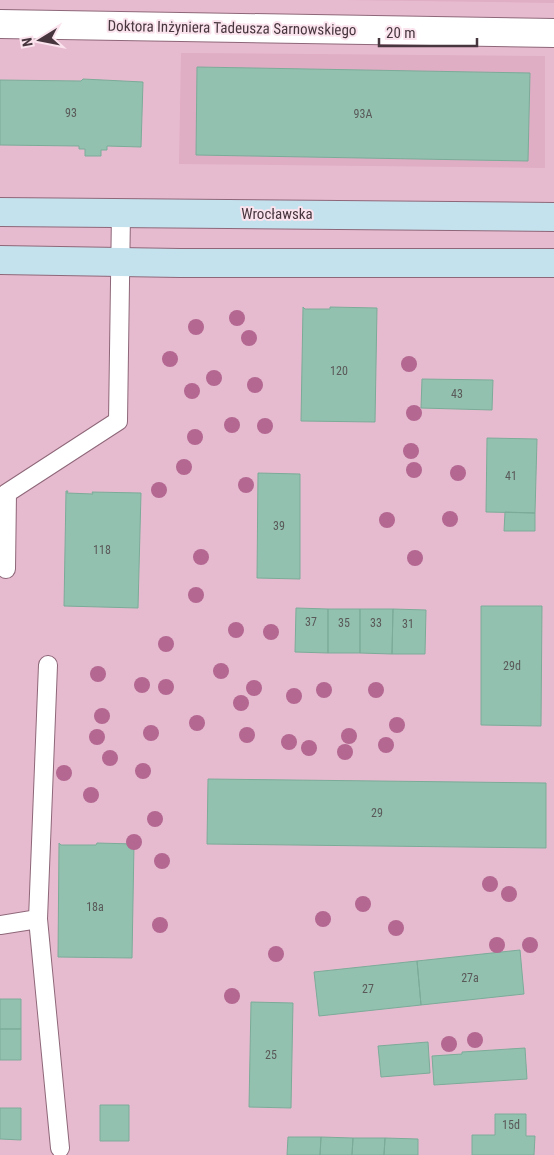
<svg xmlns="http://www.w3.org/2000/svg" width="554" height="1155" font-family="'Roboto Condensed',sans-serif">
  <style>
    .built { fill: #dfadc4 }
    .building { fill: #92c1af; stroke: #7cab99 }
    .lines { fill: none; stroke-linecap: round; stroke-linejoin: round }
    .service-casing { stroke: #8e6779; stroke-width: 20 }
    .minor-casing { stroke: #8e6779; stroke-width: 30 }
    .secondary-casing { stroke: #8e6779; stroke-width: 30 }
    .service { stroke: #fff; stroke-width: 18 }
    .minor { stroke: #fff; stroke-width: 28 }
    .secondary { stroke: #c4e2ee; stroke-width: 28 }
    .tree { fill: #b36791 }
    .labels { text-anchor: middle; stroke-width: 4; stroke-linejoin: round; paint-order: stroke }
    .number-label { font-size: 12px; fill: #5a595a }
    .street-label { font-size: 15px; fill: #48363e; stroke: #fae3ed }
  </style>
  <rect width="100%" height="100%" fill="#e7bbcf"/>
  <path class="built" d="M345 0H554V3Z
    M181 53 545 56V168L179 164Z"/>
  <path class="building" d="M197 67 530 73 528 161 196 155Z
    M83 79 143 82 141 147 107 146V150H101V156H85V149H79V146L0 145V80L81 81Z
    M303 307 305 309H330V307L377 308 375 422 301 421Z
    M422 379 493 380 492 410 421 408Z
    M487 438 537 439 535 513 486 512Z
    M258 473 300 474V579L257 578Z
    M66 491H68L67 493 93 494 92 492 141 493 138 608 64 606Z
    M505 512 535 513V531H504Z
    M481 606H542L541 726 481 725Z
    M296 608 328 609V653L295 652Z
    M328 609H360V653H328Z
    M360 609H393L392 654 360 653Z
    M393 609 426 610 425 654H392Z
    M208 779 546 783V848L207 844Z
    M59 843 61 845H96L97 843 134 844 132 958 58 957Z
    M520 950 524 994 421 1005 417 961Z
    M417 961 421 1005 319 1016 314 972Z
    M0 999H21V1029H0Z
    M251 1002 293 1003 291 1108 249 1107Z
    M0 1029H21V1060H0Z
    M428 1042 430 1073 381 1077 378 1046Z
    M525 1048 527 1079 434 1085 432 1056 462 1054V1052Z
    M100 1105H129V1141H100Z
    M0 1108H21V1140L0 1139Z
    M495 1114H526V1136H535L534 1155H472V1135H495Z
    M288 1137H321L320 1155H287Z
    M321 1137 353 1138 352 1155H320Z
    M353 1138H385L384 1155H352Z
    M385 1138 418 1139V1155H384Z"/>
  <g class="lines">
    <g class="service-casing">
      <path id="service" d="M6 569 7 493 118 421 121 213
        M38 919 60 1148
        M0 925 38 919 48 665"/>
    </g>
    <g class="minor-casing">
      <path id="minor" d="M0 24 554 33"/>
    </g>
    <g class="secondary-casing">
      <path id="secondary" d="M0 212 554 217
        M0 260 180 263H554"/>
    </g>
    <use href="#service" class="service"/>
    <use href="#minor" class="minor"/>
    <use href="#secondary" class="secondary"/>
  </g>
  <g class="tree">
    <circle cx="237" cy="318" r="8"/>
    <circle cx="196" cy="327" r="8"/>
    <circle cx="249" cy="338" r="8"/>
    <circle cx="170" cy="359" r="8"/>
    <circle cx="409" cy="364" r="8"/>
    <circle cx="214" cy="378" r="8"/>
    <circle cx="255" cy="385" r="8"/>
    <circle cx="192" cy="391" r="8"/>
    <circle cx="414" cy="413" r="8"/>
    <circle cx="232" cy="425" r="8"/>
    <circle cx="265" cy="426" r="8"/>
    <circle cx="195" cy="437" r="8"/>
    <circle cx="411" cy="451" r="8"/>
    <circle cx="184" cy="467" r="8"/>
    <circle cx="414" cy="470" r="8"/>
    <circle cx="458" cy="473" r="8"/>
    <circle cx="246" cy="485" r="8"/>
    <circle cx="159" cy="490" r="8"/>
    <circle cx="450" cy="519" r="8"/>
    <circle cx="387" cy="520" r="8"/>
    <circle cx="201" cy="557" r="8"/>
    <circle cx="415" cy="558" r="8"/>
    <circle cx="196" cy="595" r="8"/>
    <circle cx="236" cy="630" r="8"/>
    <circle cx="271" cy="632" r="8"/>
    <circle cx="166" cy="644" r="8"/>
    <circle cx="221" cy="671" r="8"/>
    <circle cx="98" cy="674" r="8"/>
    <circle cx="142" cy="685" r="8"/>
    <circle cx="166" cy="687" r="8"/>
    <circle cx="254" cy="688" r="8"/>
    <circle cx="324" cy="690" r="8"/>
    <circle cx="376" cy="690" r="8"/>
    <circle cx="294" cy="696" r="8"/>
    <circle cx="241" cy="703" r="8"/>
    <circle cx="102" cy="716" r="8"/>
    <circle cx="197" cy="723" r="8"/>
    <circle cx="397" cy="725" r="8"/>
    <circle cx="151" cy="733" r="8"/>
    <circle cx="247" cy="735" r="8"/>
    <circle cx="349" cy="736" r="8"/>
    <circle cx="97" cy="737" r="8"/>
    <circle cx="289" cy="742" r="8"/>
    <circle cx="386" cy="745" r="8"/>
    <circle cx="309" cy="748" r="8"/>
    <circle cx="345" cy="752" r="8"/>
    <circle cx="110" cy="758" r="8"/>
    <circle cx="143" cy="771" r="8"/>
    <circle cx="64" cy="773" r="8"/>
    <circle cx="91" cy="795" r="8"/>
    <circle cx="155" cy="819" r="8"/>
    <circle cx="134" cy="842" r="8"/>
    <circle cx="162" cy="861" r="8"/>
    <circle cx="490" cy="884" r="8"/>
    <circle cx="509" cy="894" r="8"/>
    <circle cx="363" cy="904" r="8"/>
    <circle cx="323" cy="919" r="8"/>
    <circle cx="160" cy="925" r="8"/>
    <circle cx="396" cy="928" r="8"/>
    <circle cx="497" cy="945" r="8"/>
    <circle cx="530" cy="945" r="8"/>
    <circle cx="276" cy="954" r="8"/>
    <circle cx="232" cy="996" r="8"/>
    <circle cx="475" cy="1040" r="8"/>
    <circle cx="449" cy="1044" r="8"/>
  </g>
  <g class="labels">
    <g class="number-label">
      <text x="71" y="117">93</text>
      <text x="363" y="118">93A</text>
      <text x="339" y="375">120</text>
      <text x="457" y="398">43</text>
      <text x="511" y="480">41</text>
      <text x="279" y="530">39</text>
      <text x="102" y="554">118</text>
      <text x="311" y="626">37</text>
      <text x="344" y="627">35</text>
      <text x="376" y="627">33</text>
      <text x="408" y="628">31</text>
      <text x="512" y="670">29d</text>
      <text x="377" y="817">29</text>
      <text x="95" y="911">18a</text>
      <text x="470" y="982">27a</text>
      <text x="368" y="993">27</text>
      <text x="271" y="1059">25</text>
      <text x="511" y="1129">15d</text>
    </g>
    <g class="street-label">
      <text transform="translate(232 28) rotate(1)" y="5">Doktora Inżyniera Tadeusza Sarnowskiego</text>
      <text x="277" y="219">Wrocławska</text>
    </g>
  </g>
  <g transform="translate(40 40) rotate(260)" stroke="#fae3ed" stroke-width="4" paint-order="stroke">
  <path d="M0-4L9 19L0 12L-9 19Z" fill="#48363e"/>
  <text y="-8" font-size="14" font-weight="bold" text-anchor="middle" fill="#48363e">N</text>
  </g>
  <path d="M379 38v8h98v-8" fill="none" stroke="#48363e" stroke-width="2.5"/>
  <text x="386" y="38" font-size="15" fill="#48363e" stroke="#fae3ed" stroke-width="4" paint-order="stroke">20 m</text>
</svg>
